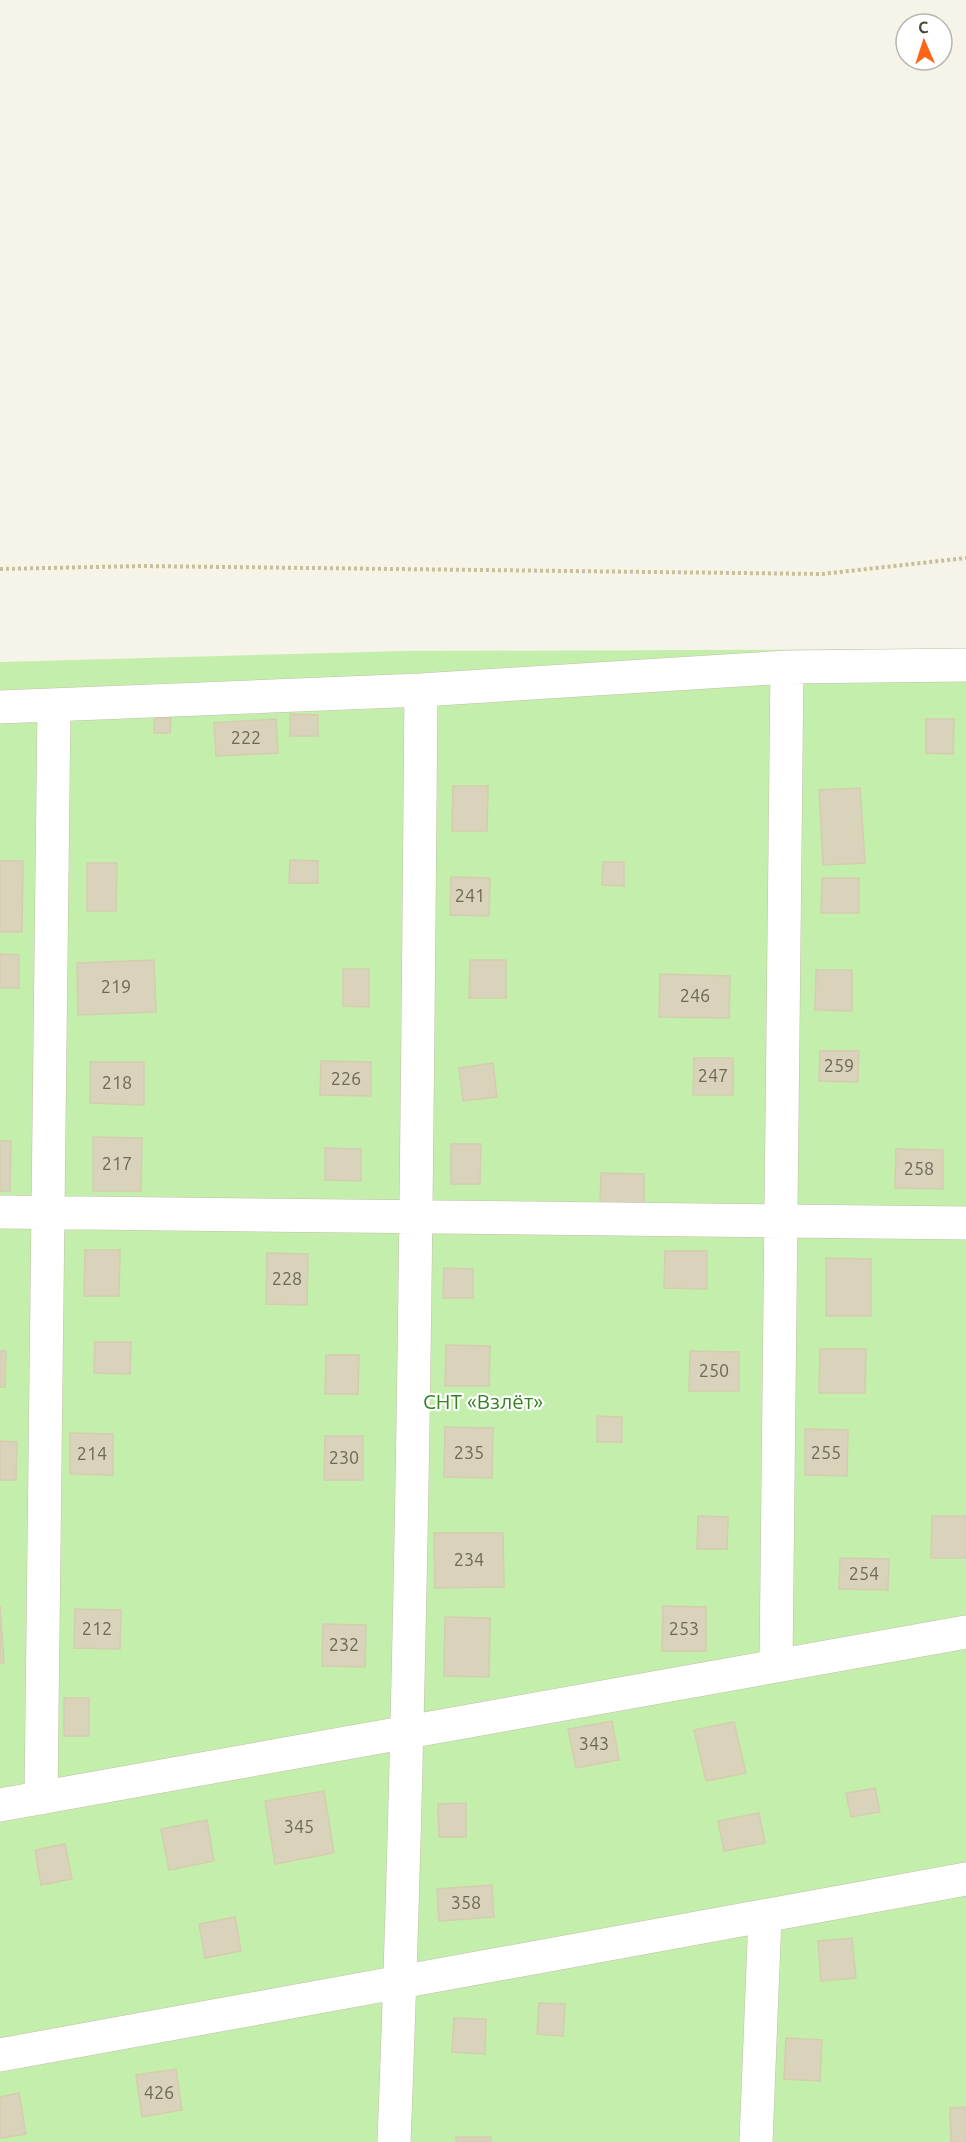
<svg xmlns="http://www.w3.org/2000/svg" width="966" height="2142" font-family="Ubuntu,sans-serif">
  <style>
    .green { fill: #c4eeac }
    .building { fill: #d9d3bb; stroke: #d4cdae; stroke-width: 1.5 }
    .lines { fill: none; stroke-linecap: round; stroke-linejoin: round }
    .minor-casing { stroke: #c2bfa9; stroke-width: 34 }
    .path { stroke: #c6bf98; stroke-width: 4; stroke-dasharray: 3 3; stroke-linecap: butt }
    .minor { stroke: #fff; stroke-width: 33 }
    .labels { text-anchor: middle; stroke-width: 4.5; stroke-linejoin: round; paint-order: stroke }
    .number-label { font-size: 18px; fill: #6e6956 }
    .park-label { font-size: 21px; fill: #338321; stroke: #fff }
  </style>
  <rect width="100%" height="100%" fill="#f6f4e8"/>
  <path class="green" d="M966 649V2142H0V662L404 651Z"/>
  <path class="building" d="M290 714 318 715V736H290Z
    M154 718H171L170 733H154Z
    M276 719 278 753 216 756 214 723Z
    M926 719H954L953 754 926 753Z
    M453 786H488L487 831H452Z
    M860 788 865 863 823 865 819 790Z
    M290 860 318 861V883H289Z
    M0 861H23L22 932H0Z
    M603 862H624V886L602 885Z
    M87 863H117L116 911H87Z
    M451 877 490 878 489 916 450 915Z
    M822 878H859V913H821Z
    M0 954 19 955V988H0Z
    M154 960 156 1012 78 1015 77 963Z
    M470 960H506V998H469Z
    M343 969H369V1007L343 1006Z
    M816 970H852V1011L815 1010Z
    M660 974 730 976 729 1018 659 1017Z
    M820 1051H859L858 1082 819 1081Z
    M694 1058H733V1095H693Z
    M321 1061 371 1062V1096L320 1095Z
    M90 1062H144V1105L90 1103Z
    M493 1063 497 1097 463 1101 459 1068Z
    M93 1137 142 1138 141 1191H93Z
    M0 1141H11L10 1191H0Z
    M451 1144H481L480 1184H451Z
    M325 1148 361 1149V1181L325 1180Z
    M896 1149 943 1150V1189L895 1188Z
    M601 1173 644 1174V1206H600Z
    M85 1250H120L119 1296H84Z
    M665 1251H707V1289L664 1288Z
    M267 1253 308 1254 307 1305 266 1304Z
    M826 1258 871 1259V1316H826Z
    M444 1268 473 1269V1298H443Z
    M95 1342H131L130 1374 94 1373Z
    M446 1345 490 1346 489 1386H445Z
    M820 1349H866L865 1393H819Z
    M0 1351H6L5 1387H0Z
    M690 1351 739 1352V1391H689Z
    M326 1355H359L358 1394H325Z
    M597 1416 622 1417V1442H597Z
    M445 1427 493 1428 492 1478 444 1477Z
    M805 1429 848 1430 847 1476 805 1475Z
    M70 1433 113 1434V1475L70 1474Z
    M325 1436H363V1480H324Z
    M0 1441 17 1442 16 1480H0Z
    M698 1516 728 1517 727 1549H697Z
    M932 1516H966V1558H931Z
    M434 1533H503L504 1587 435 1588Z
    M840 1558 889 1559 888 1590 839 1589Z
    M0 1606 4 1663H0Z
    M663 1606 706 1607V1651H662Z
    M75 1609 121 1610 120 1649 74 1648Z
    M445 1617 490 1618 489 1677 444 1676Z
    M323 1624 366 1625 365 1667 322 1666Z
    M64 1698H89V1736H64Z
    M612 1721 619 1760 576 1768 568 1729Z
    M734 1722 746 1773 706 1781 694 1730Z
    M875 1788 880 1812 851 1817 846 1793Z
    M324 1791 334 1853 275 1864 265 1801Z
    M466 1803V1837H439L438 1804Z
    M759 1813 765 1843 724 1851 718 1821Z
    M207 1820 214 1861 169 1870 161 1829Z
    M65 1844 72 1879 41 1885 35 1850Z
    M492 1885 494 1917 439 1921 437 1889Z
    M235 1917 241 1951 205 1958 199 1924Z
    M852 1938 856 1978 821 1981 818 1941Z
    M539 2003 565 2004 563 2036 537 2034Z
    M454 2018 486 2019 485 2054 452 2052Z
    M786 2038 822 2040 820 2081 784 2079Z
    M176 2069 182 2110 142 2117 136 2075Z
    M19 2093 26 2134 0 2138V2097Z
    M966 2107V2142H951L950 2108Z
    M456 2137H491V2142H456Z"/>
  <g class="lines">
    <g class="minor-casing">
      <path id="minor" d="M0 707 421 690 787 667 966 665
        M0 1212 966 1223
        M776 1666 787 667
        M41 1798 54 706
        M0 1805 966 1632
        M0 2055 966 1879
        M394 2142C413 1658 417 1174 421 690
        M756 2142 765 1916"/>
    </g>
    <path class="path" d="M0 569 141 566 822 574 966 558"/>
    <use href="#minor" class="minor"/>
  </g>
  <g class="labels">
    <g class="number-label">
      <text x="246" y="744">222</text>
      <text x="470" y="902">241</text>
      <text x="116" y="993">219</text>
      <text x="695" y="1002">246</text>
      <text x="839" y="1072">259</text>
      <text x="713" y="1082">247</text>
      <text x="346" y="1085">226</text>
      <text x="117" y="1089">218</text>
      <text x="117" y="1170">217</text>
      <text x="919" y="1175">258</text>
      <text x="287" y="1285">228</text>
      <text x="714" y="1377">250</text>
      <text x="469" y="1459">235</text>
      <text x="826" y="1459">255</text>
      <text x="92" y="1460">214</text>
      <text x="344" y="1464">230</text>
      <text x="469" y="1566">234</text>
      <text x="864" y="1580">254</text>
      <text x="97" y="1635">212</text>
      <text x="684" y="1635">253</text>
      <text x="344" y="1651">232</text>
      <text x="594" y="1750">343</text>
      <text x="299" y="1833">345</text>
      <text x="466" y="1909">358</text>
      <text x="159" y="2099">426</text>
    </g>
    <g class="park-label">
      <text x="483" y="1409">СНТ «Взлёт»</text>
    </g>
  </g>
  <g transform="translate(924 42) rotate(357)"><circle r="28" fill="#ffffff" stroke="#b7b5ae" stroke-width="1.5"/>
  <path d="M0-4.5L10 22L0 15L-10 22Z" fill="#ff6515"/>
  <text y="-9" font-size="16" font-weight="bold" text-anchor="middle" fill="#4a4635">С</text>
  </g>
</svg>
